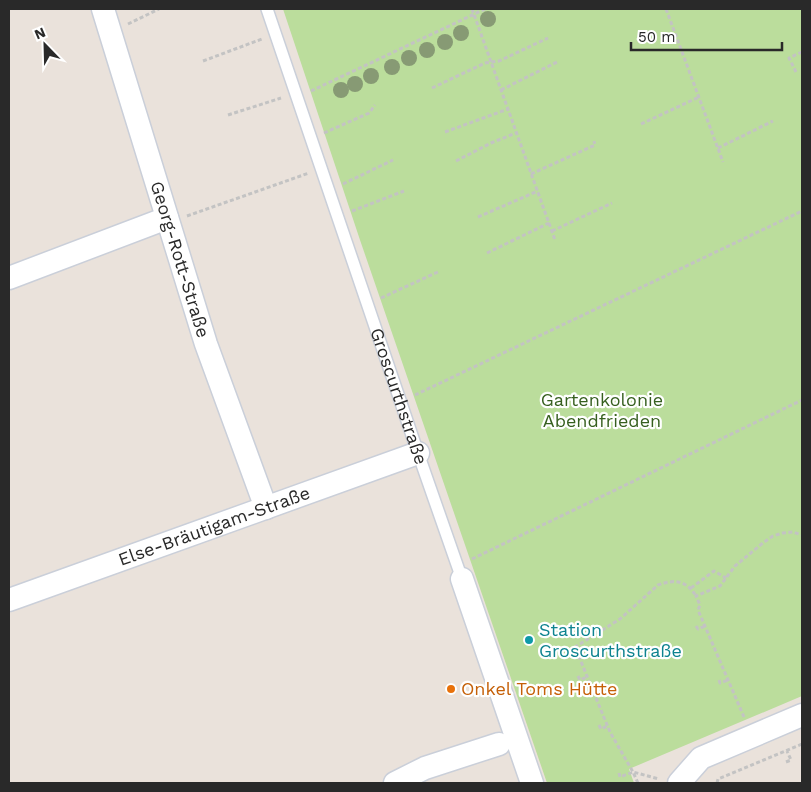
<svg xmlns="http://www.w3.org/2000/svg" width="811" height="792" font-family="'Work Sans',sans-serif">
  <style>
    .green { fill: #bbdd9c }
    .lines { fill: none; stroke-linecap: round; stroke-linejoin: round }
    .service-casing { stroke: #cacfd9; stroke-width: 14 }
    .minor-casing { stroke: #cacfd9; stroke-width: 25 }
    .path { stroke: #c3c3c3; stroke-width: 3; stroke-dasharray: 4 2.5; stroke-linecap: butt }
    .service { stroke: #fff; stroke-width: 11 }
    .minor { stroke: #fff; stroke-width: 22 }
    .tree { fill: #879a74 }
    .culture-dot { fill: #0f9aa8; stroke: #fff; stroke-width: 2 }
    .food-dot { fill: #e8710a; stroke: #fff; stroke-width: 2 }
    .labels { text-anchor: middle; stroke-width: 4.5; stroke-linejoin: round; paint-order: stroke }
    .street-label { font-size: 18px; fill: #292929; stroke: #fff }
    .park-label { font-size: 18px; fill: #365f1f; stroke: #fff }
    .culture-label { font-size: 18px; fill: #0d838f; stroke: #fff; text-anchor: start }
    .food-label { font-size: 18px; fill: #c56008; stroke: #fff; text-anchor: start }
  </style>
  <rect width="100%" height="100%" fill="#eae2db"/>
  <path class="green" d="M283 9H802V696L629 769 634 783H547L360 240Z"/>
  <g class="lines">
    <g class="service-casing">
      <g id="service">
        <path id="s1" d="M267 9 418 453 462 579"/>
      </g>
    </g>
    <g class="minor-casing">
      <g id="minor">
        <path id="s2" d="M103 9 206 344 266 508"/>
        <path d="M9 278 167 218"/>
        <path d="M462 579 532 783"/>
        <path id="s3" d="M9 600 418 453"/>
        <path d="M395 783 425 768 499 744"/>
        <path d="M679 783 701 758 802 715"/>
      </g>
    </g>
    <path class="path" d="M472 9 555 240
      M666 9 723 162
      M128 24 159 9
      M203 61 262 39
      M796 72 789 58 802 52
      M432 88 485 63 499 61 548 38
      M501 90 559 61
      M311 91 485 9
      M228 115 281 98
      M641 124 699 97
      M445 132 508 109
      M324 133 369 113 375 105
      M718 148 773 121
      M456 161 491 143 516 133
      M531 174 595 145 594 141
      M343 184 393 160
      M352 211 404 191
      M187 216 309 173
      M478 217 538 191
      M552 231 612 203
      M487 253 549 223
      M381 298 440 271
      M415 395 802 211
      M472 559 802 400
      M691 588 714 571 726 578
      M696 626 698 629 705 626
      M578 676 580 680 587 677
      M719 680 720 683 728 680
      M744 717 698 610 700 605 696 596 720 586 735 566 764 542 773 536 783 533 793 532 802 535
      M599 725 601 729 607 726
      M786 762 791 760 787 751
      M619 773 620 777 633 772 659 779
      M638 783 633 772 610 732 575 647 620 619 658 585C675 579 686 580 696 596
      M717 783 718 779 802 744"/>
    <use href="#service" class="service"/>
    <use href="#minor" class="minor"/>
  </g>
  <g class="tree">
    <circle cx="488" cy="19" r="8"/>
    <circle cx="461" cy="33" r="8"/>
    <circle cx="445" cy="42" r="8"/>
    <circle cx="427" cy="50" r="8"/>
    <circle cx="409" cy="58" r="8"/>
    <circle cx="392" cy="67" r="8"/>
    <circle cx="371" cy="76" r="8"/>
    <circle cx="355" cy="84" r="8"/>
    <circle cx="341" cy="90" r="8"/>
  </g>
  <circle class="culture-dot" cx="529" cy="640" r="5"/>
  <circle class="food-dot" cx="451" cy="689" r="5"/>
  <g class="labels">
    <g class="street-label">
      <text dy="6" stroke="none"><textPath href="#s2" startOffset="262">Georg-Rott-Straße</textPath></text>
      <text dy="6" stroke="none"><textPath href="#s1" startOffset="409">Groscurthstraße</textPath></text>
      <text dy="6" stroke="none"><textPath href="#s3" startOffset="218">Else-Bräutigam-Straße</textPath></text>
    </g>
    <g class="park-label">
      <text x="602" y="406">Gartenkolonie<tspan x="602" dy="21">Abendfrieden</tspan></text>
    </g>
    <g class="culture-label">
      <text x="539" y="636">Station<tspan x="539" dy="21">Groscurthstraße</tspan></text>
    </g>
    <g class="food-label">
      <text x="461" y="695">Onkel Toms Hütte</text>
    </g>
  </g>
  <rect width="811" height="792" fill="none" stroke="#292929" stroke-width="20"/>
  <g transform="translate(45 45) rotate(337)" stroke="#ffffff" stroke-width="4" paint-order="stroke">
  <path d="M0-4L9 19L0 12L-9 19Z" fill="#292929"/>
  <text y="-8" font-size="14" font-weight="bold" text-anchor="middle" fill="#292929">N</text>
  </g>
  <path d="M631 42v8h151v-8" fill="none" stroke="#292929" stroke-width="2.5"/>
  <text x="638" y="42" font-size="15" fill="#292929" stroke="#ffffff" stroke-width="4" paint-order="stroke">50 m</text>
</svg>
